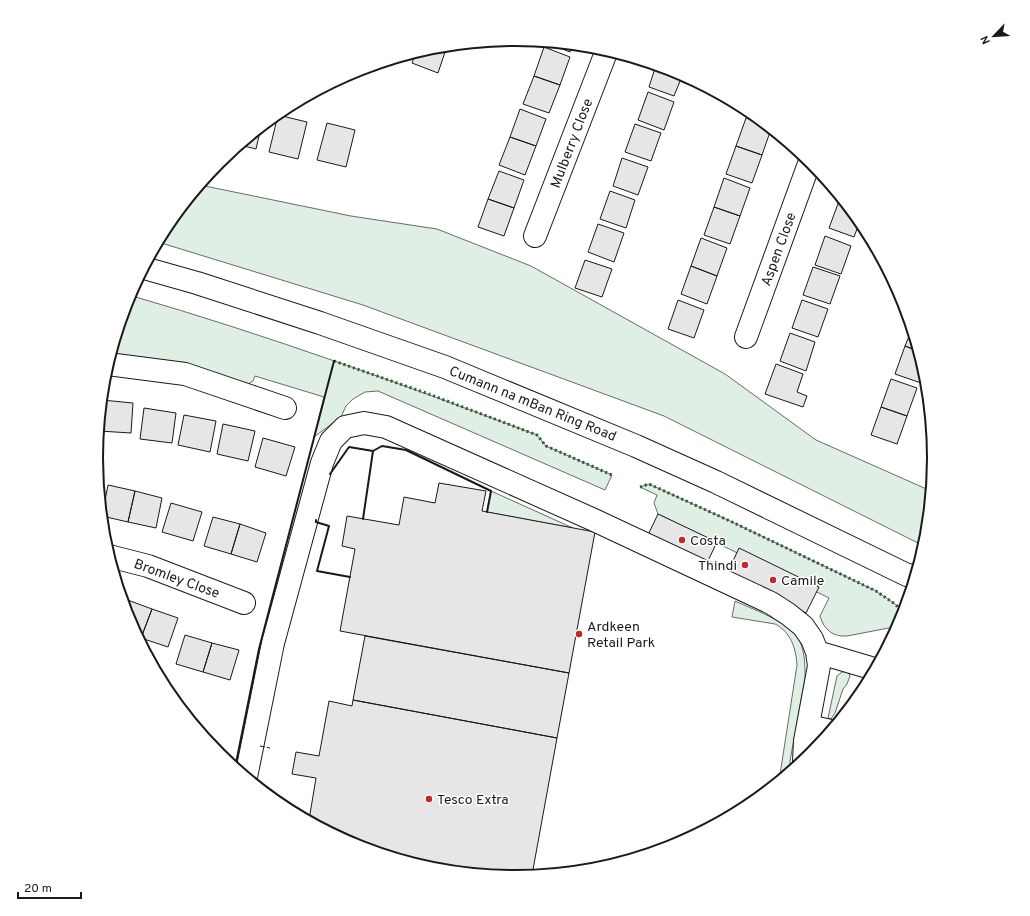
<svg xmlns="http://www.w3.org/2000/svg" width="1030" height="916" font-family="Overpass,sans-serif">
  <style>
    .green { fill: #e0efe3; stroke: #6a6a6a }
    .building { fill: #e6e6e6; stroke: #1a1a1a }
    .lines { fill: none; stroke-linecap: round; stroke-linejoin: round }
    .minor-casing { stroke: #1a1a1a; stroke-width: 24 }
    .major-casing { stroke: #1a1a1a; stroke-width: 24 }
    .minor { stroke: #fff; stroke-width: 22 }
    .major { stroke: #fff; stroke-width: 22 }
    .hedge { stroke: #2b5a34; stroke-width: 3; stroke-dasharray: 2 3; stroke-linecap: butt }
    .fence { stroke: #1a1a1a; stroke-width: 1; stroke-dasharray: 5 2; stroke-linecap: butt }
    .wall { stroke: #1a1a1a; stroke-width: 2 }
    .poi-dot { fill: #c62828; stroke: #fff; stroke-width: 1.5 }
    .labels { text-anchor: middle; stroke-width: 3; stroke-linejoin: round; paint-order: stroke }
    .street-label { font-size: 14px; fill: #1a1a1a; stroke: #fff }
    .poi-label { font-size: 14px; fill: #1a1a1a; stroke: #fff; text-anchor: start }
    .rim { fill: none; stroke: #1a1a1a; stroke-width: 2 }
  </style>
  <rect width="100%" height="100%" fill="#fff"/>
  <path class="green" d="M200 185 351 216 437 229 531 266 725 374 816 440 931 491 926 540 924 546 664 416 363 305 158 242 167 225Z
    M129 295C267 335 402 384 537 435L546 446 612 475 605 490 378 391 365 392 353 399 346 406 341 417 314 437 324 397 255 376 253 381 247 385 111 353Z
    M649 484 730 521 876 591 895 604 904 613 897 628 894 627 847 636C833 637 824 630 820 616L829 598 658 514 654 503 657 495 640 487Z
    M491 491 573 528 487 512Z
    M735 601C756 611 795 623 802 647 805 657 805 668 805 678L790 761V772L779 781 797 665C796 649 791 632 775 624L732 617Z
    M848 671 850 676 847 684 843 689 835 713 831 719 828 718 837 676 842 672Z"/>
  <path class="building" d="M544 42 573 45 570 52Z
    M447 46 438 73 412 63 416 52 433 47Z
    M544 47 570 57 560 85 534 76Z
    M656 65 676 71 689 78 687 84 680 81 674 96 649 87Z
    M534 76 560 85 549 113 523 104Z
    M648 92 674 102 664 130 638 120Z
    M520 109 546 119 536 146 510 137Z
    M278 115 307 122 298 159 269 152Z
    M746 118 767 125 771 129 762 155 736 146Z
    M327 123 355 130 346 167 317 160Z
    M635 124 661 133 651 161 625 152Z
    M261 127 256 149 240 145Z
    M510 137 536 146 525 175 499 165Z
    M736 146 762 155 752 183 726 174Z
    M622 158 648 167 638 195 613 186Z
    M499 171 524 180 514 208 488 199Z
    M724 178 750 188 740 216 714 207Z
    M610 191 635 200 626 228 600 219Z
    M488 199 514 208 504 236 478 227Z
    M839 201 846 204 860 221 854 237 829 228Z
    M714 207 740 216 730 244 704 235Z
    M598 224 624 233 614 262 588 252Z
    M825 236 851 246 841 274 815 265Z
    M701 238 727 248 717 276 691 266Z
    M585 260 612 269 602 297 575 288Z
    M691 266 717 276 707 304 681 294Z
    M813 267 840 276 830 304 803 295Z
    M678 300 704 310 694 338 668 329Z
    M802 300 828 309 818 337 792 328Z
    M912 329 918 351 905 346Z
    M790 333 815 342 806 371 780 361Z
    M905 346 918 351 925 373 921 383 895 374Z
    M776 364 803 374 797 392 807 396 803 407 765 394Z
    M891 379 917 388 907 416 881 407Z
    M102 400 133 403 131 433 99 431Z
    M881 407 907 416 897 444 871 435Z
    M144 408 176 413 172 443 140 439Z
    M184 415 216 421 210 452 178 445Z
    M223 424 255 431 248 461 217 454Z
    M263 438 295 447 286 476 255 467Z
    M439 483 486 491 482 511 595 532 569 673 340 631 355 549 342 546 347 516 399 525 404 497 435 503Z
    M108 485 135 491 128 522 102 516Z
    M135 491 162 498 156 528 128 522Z
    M171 503 202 512 193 541 162 532Z
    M658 514 717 542 706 565 647 537Z
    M213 517 240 524 231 554 204 546Z
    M240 524 266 533 257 562 231 554Z
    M739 548 819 587 806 613 727 574Z
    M125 599 152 609 141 638 138 636 128 618 123 604Z
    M152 609 178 618 168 647 141 638Z
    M185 635 212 643 203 672 176 664Z
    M365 636 569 673 557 738 353 700Z
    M212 643 239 650 230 680 203 672Z
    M860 687 865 688 856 699Z
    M353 700 557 738 532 875 515 877 433 869 354 845 309 820 316 778 292 774 296 752 319 756 329 701 352 706Z"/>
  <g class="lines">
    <g class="minor-casing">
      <path id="minor" d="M535 236 607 50
        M746 337 810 161
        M108 364 185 374 285 408
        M109 556 148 566 244 603
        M817 652 871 668 874 671
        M808 726 831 731
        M246 777 273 643 322 463 331 441 345 427 364 423 386 427 594 520 771 603 788 614 803 626 812 639 817 652 819 666 805 741 804 761"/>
    </g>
    <g class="major-casing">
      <path id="major" d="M144 268 197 283 320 323 445 367 636 446 716 482 907 575 915 576"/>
    </g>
    <use href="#minor" class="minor"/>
    <use href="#major" class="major"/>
    <path class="hedge" d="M334 361 426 393 537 435 546 446 612 475
      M640 487 649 484 730 521 876 591 895 604 904 613"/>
    <path class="fence" d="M260 746 270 748"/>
    <path class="wall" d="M373 451 382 446 406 450 491 491 487 512
      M330 474 349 447 373 451 363 519
      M316 520V522L329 526 317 571 350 577
      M235 768 259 649 334 361"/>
  </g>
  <g class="poi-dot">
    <circle cx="682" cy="540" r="4"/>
    <circle cx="745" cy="565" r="4"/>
    <circle cx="773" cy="580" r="4"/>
    <circle cx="579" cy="634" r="4"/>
    <circle cx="429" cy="799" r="4"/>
  </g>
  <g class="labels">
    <g class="street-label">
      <text transform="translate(571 143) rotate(-69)" y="5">Mulberry Close</text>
      <text transform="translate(778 249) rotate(-70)" y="5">Aspen Close</text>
      <text transform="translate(533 403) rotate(22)" y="5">Cumann na mBan Ring Road</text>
      <text transform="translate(177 578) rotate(20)" y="5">Bromley Close</text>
    </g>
    <g class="poi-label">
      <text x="690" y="545">Costa</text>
      <text x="737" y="570" text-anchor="end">Thindi</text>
      <text x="781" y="585">Camile</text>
      <text x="587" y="631">Ardkeen<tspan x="587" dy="16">Retail Park</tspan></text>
      <text x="437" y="804">Tesco Extra</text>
    </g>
  </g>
  <path d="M0 0H1030V916H0ZM103 458a412 412 0 1 1 824 0a412 412 0 1 1-824 0Z" fill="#fff" fill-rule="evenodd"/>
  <path class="rim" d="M103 458a412 412 0 1 1 824 0a412 412 0 1 1-824 0Z"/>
  <g transform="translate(994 36) rotate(245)" stroke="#ffffff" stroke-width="3" paint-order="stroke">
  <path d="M0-3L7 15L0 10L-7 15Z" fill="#1a1a1a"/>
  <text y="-6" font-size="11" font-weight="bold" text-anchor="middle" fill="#1a1a1a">N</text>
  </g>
  <path d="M18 892v6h63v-6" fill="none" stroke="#1a1a1a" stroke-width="2"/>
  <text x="24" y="892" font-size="12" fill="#1a1a1a" stroke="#ffffff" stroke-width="3" paint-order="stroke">20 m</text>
</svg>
